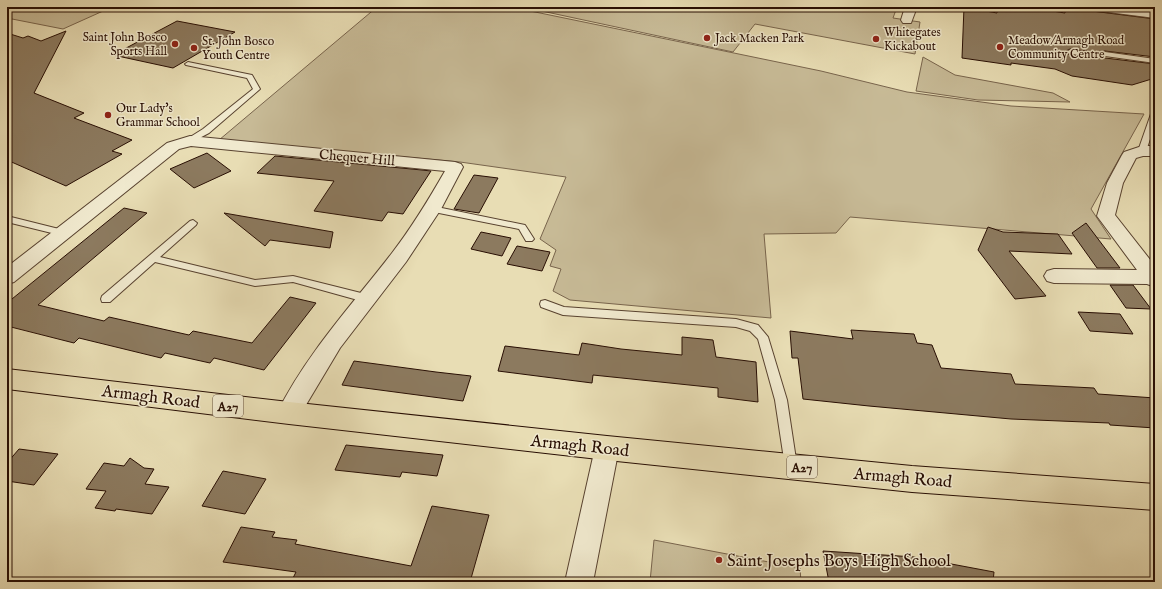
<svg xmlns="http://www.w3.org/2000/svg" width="1162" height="589" font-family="'IM FELL English',serif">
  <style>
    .green { fill: #c7ba96; stroke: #78644c }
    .building { fill: #8c7a5f; stroke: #280e03 }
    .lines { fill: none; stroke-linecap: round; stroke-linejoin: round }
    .service-casing { stroke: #58422f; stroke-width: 2 }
    .minor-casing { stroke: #58422f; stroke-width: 2 }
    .primary-casing { stroke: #280e03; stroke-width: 2 }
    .service { fill: #f0e9ce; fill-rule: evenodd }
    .minor { fill: #f0e9ce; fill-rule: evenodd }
    .primary { fill: #e8ddb4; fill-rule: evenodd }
    .poi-dot { fill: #8f2418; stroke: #f0e9ce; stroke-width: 1.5 }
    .labels { text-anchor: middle; stroke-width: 3; stroke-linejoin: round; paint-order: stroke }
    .far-poi-label { font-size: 12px; fill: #280e03; stroke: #f0e9ce; text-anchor: start }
    .shield { fill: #f0e9ce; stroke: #645040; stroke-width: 1 }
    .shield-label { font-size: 13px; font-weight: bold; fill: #280e03 }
    .street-label { font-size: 14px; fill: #280e03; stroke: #f0e9ce }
    .near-street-label { font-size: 17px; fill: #280e03; stroke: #f0e9ce }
    .near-poi-label { font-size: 17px; fill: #280e03; stroke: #f0e9ce; text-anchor: start }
  </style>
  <rect width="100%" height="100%" fill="#e8ddb4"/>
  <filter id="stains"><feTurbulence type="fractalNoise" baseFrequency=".005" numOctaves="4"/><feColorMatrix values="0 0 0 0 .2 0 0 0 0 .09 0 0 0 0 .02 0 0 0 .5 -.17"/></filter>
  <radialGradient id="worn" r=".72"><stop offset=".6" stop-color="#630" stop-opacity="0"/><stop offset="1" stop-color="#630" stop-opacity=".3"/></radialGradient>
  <path class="green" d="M7 7H112L63 29 7 18Z
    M377 7H511L821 71 907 92 1011 106 1144 114 1091 209 1111 239 850 217 836 233 764 234 771 318 570 300 553 291 561 269 550 266 556 250 540 239 566 177 460 162 219 140Z
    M523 7H897L893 18 920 22 915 54 755 24 733 52Z
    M923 57 955 75 1053 93 1070 102 978 100 916 91Z
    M654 540 800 568 801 582H650Z"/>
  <path class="building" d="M964 7 997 13V7H1028L1065 13V7H1084L1087 10 1092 11 1155 19V57L1105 51 1093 52 1070 49 1066 51 1068 54 1093 59 1105 58 1155 64V78L1132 85 1072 76 1055 69 1011 63V65L962 58Z
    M177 21 235 32 173 68 113 55Z
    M66 31 34 93 84 113 74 118 132 140 112 151 122 154 66 186 7 160V33L23 38 28 36 41 41Z
    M207 153 231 171 194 188 170 169Z
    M275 156 422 170 431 171 403 214 388 212 382 221 314 211 334 181 257 173Z
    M474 175 498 178 479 213 454 209Z
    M124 208 147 213 38 305 104 321 109 317 189 335 193 331 252 343 290 297 316 303 264 370 214 358 210 363 165 353 161 358 79 338 74 343 7 326V303Z
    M224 213 333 232 330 248 270 240 265 246Z
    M1086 223 1120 268H1097L1072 233Z
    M988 227 1003 232 1058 234 1072 254 1009 251 1046 296 1015 299 978 250Z
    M481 232 511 238 502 256 471 249Z
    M517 246 550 252 542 271 507 264Z
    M1110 285H1133L1151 309 1126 308Z
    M1078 312 1120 314 1133 334 1090 331Z
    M851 330 914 334 917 343 932 345 941 368 1011 374 1015 384 1094 388 1098 394 1155 398V428L1110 425 1109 423 1011 419 869 406 803 399 798 358H792L790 331 853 339Z
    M682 337 713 340 716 357 756 362 758 402 718 397V388L593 375 592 383 498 371 505 346 579 355 582 343 621 349 682 355Z
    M354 361 436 372 471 376 463 401 342 385Z
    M346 445 443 455 437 476 402 472 400 477 335 470Z
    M19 449 58 454 34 485 7 481V463Z
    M130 458 144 468 154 469 145 484 169 487 152 514 116 509 115 511 95 508 106 491 86 489 104 463 124 466Z
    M223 471 266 479 245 514 202 506Z
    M432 506 489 515 470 582H291L296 572 223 562 241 527 275 532 272 537 297 540 295 544 411 566Z
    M823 551 914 557 994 572 993 582H829Z"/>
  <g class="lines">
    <g class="service-casing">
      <path id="service" d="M1070 50 1093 54 1105 52 1155 59V63L1105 56 1093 58 1068 53V51Z
        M188 62 252 75 260 89 209 133 190 143 186 141 187 139 203 129 253 89 247 78 186 65 185 64Z
        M1152 111H1155V124L1146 151 1145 153H1139L1138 151Z
        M432 206 525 225 534 239 532 241H526L519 229 429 211 428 209Z
        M7 216 67 231 69 233 64 236 7 222Z
        M193 220 197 223 196 225 160 257 255 280 293 276 369 295 370 298 369 301 365 302 293 282 255 286 155 262 110 302H102L101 299 102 296 190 221Z
        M545 300 564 307 736 319 758 325 768 337 787 400 797 466 795 470 791 472 787 470 785 466 775 400 758 339 750 331 736 327 563 315 541 307 540 304 541 301Z"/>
    </g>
    <g class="minor-casing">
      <path id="minor" d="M905 7H917L911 23H903L901 20Z
        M1086 7H1119L1155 12V18L1092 10 1088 9Z
        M190 136 455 162 461 164 463 167 441 209 406 262 340 348 297 420 289 423 281 420 277 413C307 353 352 305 392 253 412 227 429 199 445 171L191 146 179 149 14 282 7 284V267L167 143Z
        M1142 146H1155V156H1143L1136 158 1123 183 1115 215 1155 266V287L1147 284 1054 283 1047 281 1044 276 1047 271 1054 269 1137 270 1097 216 1107 183 1122 155 1124 152Z
        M607 437 616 440 619 448 593 582H565L595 448 598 440Z"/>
    </g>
    <g class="primary-casing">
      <path id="primary" d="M7 369 289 402 607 436 912 466 1155 484V510L912 492 607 460 289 424 7 389Z"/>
    </g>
    <use href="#service" class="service"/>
    <use href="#minor" class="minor"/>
    <use href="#primary" class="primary"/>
  </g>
  <g class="poi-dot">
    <circle cx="707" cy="38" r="4"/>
    <circle cx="876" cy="39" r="4"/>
    <circle cx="175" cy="44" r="4"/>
    <circle cx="1000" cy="47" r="4"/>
    <circle cx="194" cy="48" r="4"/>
    <circle cx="108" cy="115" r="4"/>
    <circle cx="719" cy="560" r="4"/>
  </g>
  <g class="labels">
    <g class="far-poi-label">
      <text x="884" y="36">Whitegates<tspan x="884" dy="14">Kickabout</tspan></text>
      <text x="167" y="41" text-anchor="end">Saint John Bosco<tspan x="167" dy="14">Sports Hall</tspan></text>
      <text x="715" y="42">Jack Macken Park</text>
      <text x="1008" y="44">Meadow/Armagh Road<tspan x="1008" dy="14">Community Centre</tspan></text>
      <text x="202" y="45">St. John Bosco<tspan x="202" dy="14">Youth Centre</tspan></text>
      <text x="116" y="112">Our Lady's<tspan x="116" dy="14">Grammar School</tspan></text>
    </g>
    <g class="shield">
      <rect x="213" y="395" width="30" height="22" rx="3"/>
      <rect x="787" y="456" width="30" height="22" rx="3"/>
    </g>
    <g class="shield-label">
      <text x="228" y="411">A27</text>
      <text x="802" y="472">A27</text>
    </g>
    <g class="street-label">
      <text transform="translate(357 157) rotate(5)" y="5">Chequer Hill</text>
    </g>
    <g class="near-street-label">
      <text transform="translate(151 396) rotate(7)" y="6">Armagh Road</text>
      <text transform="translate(580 445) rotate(6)" y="6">Armagh Road</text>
      <text transform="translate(903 477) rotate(5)" y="6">Armagh Road</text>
    </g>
    <g class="near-poi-label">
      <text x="727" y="566">Saint Josephs Boys High School</text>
    </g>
  </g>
  <rect width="1162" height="589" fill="none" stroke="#e8ddb4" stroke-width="24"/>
  <rect x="8" y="8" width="1146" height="573" fill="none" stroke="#280e03" stroke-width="2"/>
  <rect x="12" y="12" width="1138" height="565" fill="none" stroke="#280e03"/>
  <rect width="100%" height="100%" filter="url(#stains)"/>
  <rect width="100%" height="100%" fill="url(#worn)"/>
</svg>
